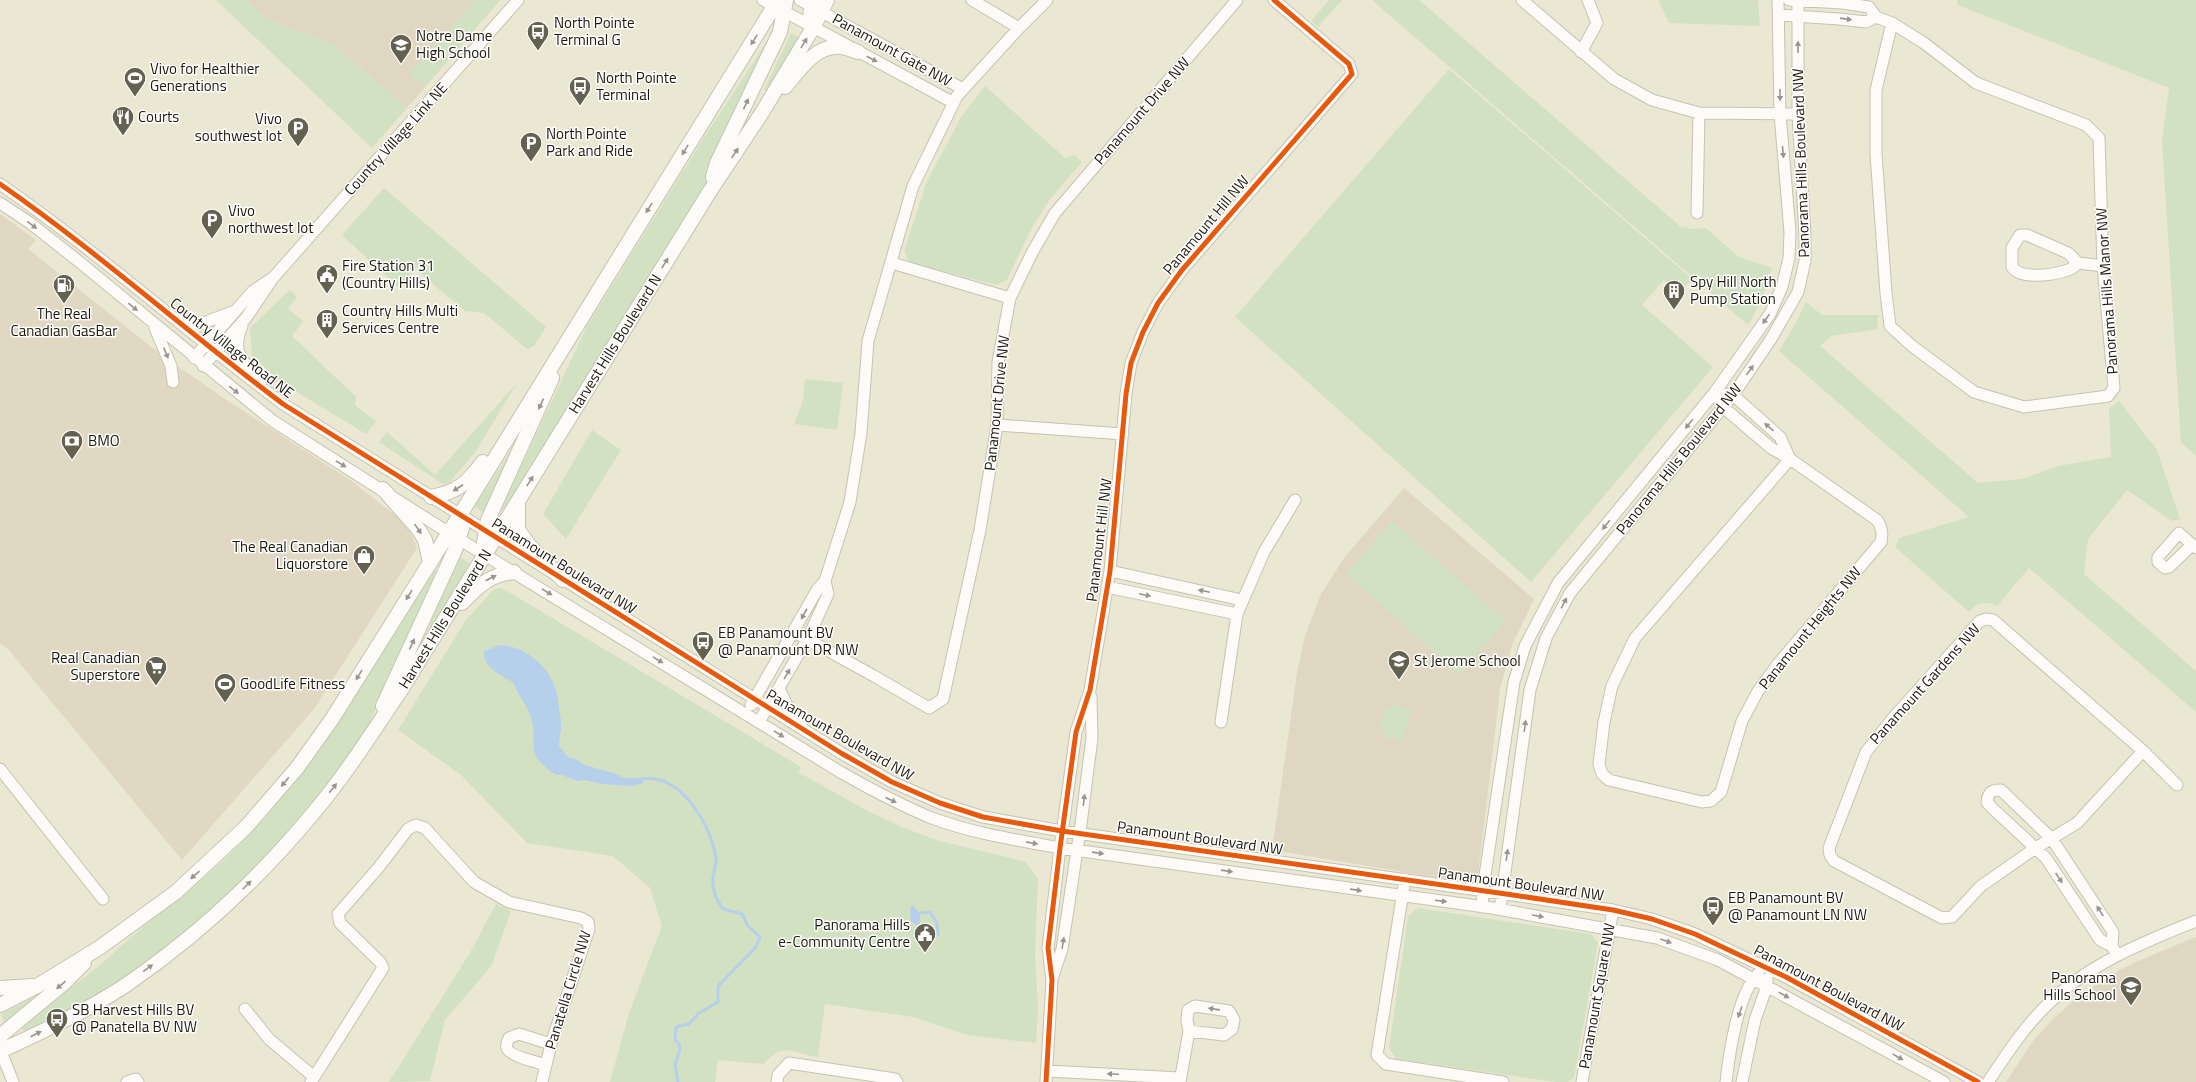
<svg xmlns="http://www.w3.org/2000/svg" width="2196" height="1082" font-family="'Titillium Web',sans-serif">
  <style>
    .commercial { fill: #e0d8c3 }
    .education { fill: #e0d7c3 }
    .green { fill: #d3e1c3 }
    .water { fill: #b6cfea }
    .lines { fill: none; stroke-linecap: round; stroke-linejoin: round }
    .stream { stroke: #b6cfea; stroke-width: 3 }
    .minor-casing { stroke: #c5c3b2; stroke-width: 13 }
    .major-casing { stroke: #c5c3b2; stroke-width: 16 }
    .minor { stroke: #fcfbf8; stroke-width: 11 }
    .major { stroke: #fcfbf8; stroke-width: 14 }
    .cycleway-casing { stroke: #fff; stroke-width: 8 }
    .cycleway { stroke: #e8590c; stroke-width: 5 }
    .oneway { fill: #97958d }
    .labels { text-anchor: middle; stroke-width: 3; stroke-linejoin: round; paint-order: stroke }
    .poi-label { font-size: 15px; fill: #1c190b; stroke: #fff; text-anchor: start }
    .street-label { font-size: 15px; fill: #1c190b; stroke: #fff }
  </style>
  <rect width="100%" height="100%" fill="#eae7d2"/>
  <path class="commercial" d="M0 214 36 240 28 249 159 353 225 399 350 480 408 525 417 548 314 709 182 860 8 649 0 643Z"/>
  <path class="education" d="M246 0H500L407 108 333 44 268 20Z
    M1404 488 1534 599 1512 645 1500 689 1477 884 1272 850 1297 673 1305 636 1321 594 1344 558Z
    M2196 937V1082H2006L2033 1041 2053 1019 2080 995 2112 974 2145 958Z"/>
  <path class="green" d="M216 0H246L268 20 333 44 407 108 372 148Z
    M475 0H500L425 87 409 74Z
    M1329 0H1342L1318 27 1311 21Z
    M1372 0H1419L1682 228 1684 226 1691 229 1706 228 1739 257 1772 268 1762 300 1748 325Z
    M1658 0H1758L1760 26 1669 23Z
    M1957 0H2196V456L2181 442 2162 141 2169 88 1958 5Z
    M791 33 801 38 767 92 764 90Z
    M771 35 702 192 506 511 502 507 587 326 705 136Z
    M1449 69 1692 279 1679 293 1664 280 1642 305 1713 367 1531 582 1235 317Z
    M985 86 1065 158 1074 155 1082 162 1050 199 1031 229 1007 280 996 285 909 262 904 251 927 181 962 116Z
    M384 188 546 327 534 346 527 349 484 313 465 311 415 269 400 289 342 235Z
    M290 290 297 297 288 309 303 321 292 336 356 397 355 405 376 421 366 434 282 383 252 356 250 328Z
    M1806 302 1822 315H1879L1877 321 1878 329 1831 336 1820 346 1978 483 2022 479 2058 466 2111 457 2109 408 2119 401 2157 450 2180 519 2172 521 2127 490 2088 539 2084 574 2196 671V712L2029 568 1997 606C1986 601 1977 602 1969 612L1895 547 1899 538 1969 517 1779 351 1797 321Z
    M805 379 843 383 837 430 794 424 803 401Z
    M517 383 476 451 449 483 443 484 379 442 387 432 435 475Z
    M592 430 621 450 566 539 543 514Z
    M514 446 516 447 486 512H482L475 506Z
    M1392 521 1506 621 1460 675 1346 574Z
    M458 556 473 566 431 629 429 626Z
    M435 570 439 571 363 737 309 813 258 868 162 953 78 1006 24 1031 21 1027 100 965 137 932 223 861 266 817 317 752Z
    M502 588 801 767 798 772 866 810 902 827 936 840 1026 862 1038 879 1035 954 1038 1008 1036 1043 967 1035 913 1017 825 1004 818 1057C793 1054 784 1040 764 1064L718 1060 715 1082H610L629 1013 662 926 650 888 613 856 527 843 461 775 398 730 466 620 494 589Z
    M1393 705 1411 709 1404 741 1386 738 1380 728 1384 712Z
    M496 904 511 911 492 965 445 1020 430 1081 389 1082 471 951Z
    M1418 908 1591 934 1598 943 1574 1078 1567 1082H1556L1396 1059 1389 1048 1408 916Z
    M43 992 6 1028 1 1014Z"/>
  <path class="water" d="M500 645C522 646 544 662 553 682 558 693 559 709 561 721 562 729 559 738 559 746L568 757 578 760 582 764 619 775 622 778H640L644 783 632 786 602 784 584 780 577 781 562 775H556C520 751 541 744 530 715 526 703 517 694 513 682 502 677 481 665 484 651Z
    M913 905 920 914 919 924 916 925 911 922 910 908Z"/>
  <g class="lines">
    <path class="stream" d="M642 779C681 773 710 824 716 857 717 862 715 867 714 872 710 886 715 898 723 909L742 914 748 926 760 937 756 947 718 986V1002L699 1013 689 1024 676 1027 675 1040 679 1044 680 1049 675 1065 678 1082
      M920 913 930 912 937 923 938 935"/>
    <g class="minor-casing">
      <path id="minor" d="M763 0 954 103
        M800 0 963 89
        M972 0 1019 28
        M1522 0 1614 79 1652 100 1699 113 1798 114
        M1789 0 1842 3 1869 7 1876 17 1892 23 1924 43 1976 83 2086 125 2099 138 2103 266 2114 388 2108 396 2024 407 1974 392 1912 346 1890 326 1886 293 1876 154V90L1892 23
        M1779 15 1839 19 1866 22 1876 17
        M1581 52 1597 23 1588 0
        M0 184C98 252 187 332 283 404L841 753 892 782 940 803 983 817 1062 831 1513 895 1613 910 1652 919 1695 934 1786 977 1978 1082
        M0 203 30 223 82 264 273 421 449 533 842 773C870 789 899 804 929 817 971 833 1016 840 1060 848L1492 908 1657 938 1718 960 1944 1082
        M1697 213 1699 113
        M2020 235H2027L2068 253 2078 263C2075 266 2072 269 2068 270 2054 275 2021 280 2012 267V248Z
        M892 263 1010 298
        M2078 263 2103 266
        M178 320 201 324 232 312
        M242 326C230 354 244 363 262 381
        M155 328 171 366 173 382
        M194 358 253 291 271 279
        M203 366 246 318 273 278 518 0
        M1715 392 1723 407 1771 448 1790 459 1877 520C1882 527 1883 533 1881 542L1778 664 1758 691 1742 721 1721 792 1711 801 1702 802 1609 780 1602 774 1599 764 1604 722 1612 686 1635 638 1790 459
        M1727 394 1733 395 1780 437 1790 459
        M997 425 1123 434
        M2192 545 2169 567 2165 568 2158 562V557L2179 533 2196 548
        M1110 571 1242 600
        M1107 587 1237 614
        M1986 619 1993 620 2143 751 2077 823 2034 849 1981 886 1952 917 1942 918 1834 861 1830 855 1829 848 1866 752 1893 718 1980 621Z
        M794 632 874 676 929 708 943 699 980 530 997 425 998 362 1010 298 1033 251 1055 213 1237 0
        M779 688 790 712 801 725
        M751 705 817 590 825 581 850 502 861 433 868 341 913 186 957 96 1019 28 1047 0
        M759 722 808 638 828 594 825 581
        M1221 722 1237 614 1264 552 1295 500
        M2143 751 2177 785
        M0 769 103 899
        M1405 879 1377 1055 1386 1064 1503 1082
        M1482 907 1484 882 1514 682 1525 646 1558 583 1715 392 1770 314 1782 287 1789 258 1790 232 1780 114 1778 0
        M1500 909 1530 690 1546 638 1570 593 1733 395 1771 339 1798 292 1805 261V236L1798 114V0
        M2112 946 2113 932 2052 839 2001 790C1992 790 1988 792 1987 802L1991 807 2046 858 2100 940 2112 946 2117 955
        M1053 976 1062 949 1081 824 1092 738 1091 697
        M245 1009 269 1039 314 1077
        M0 1049 13 1082
        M546 1065C537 1062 509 1056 507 1048 506 1045 508 1040 509 1038L519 1034 551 1044
        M1047 1071 1180 1078
        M127 1082 136 1079 138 1082
        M311 1082 383 968 380 962 340 923 338 914 379 867 408 829 416 825 425 828 474 882 509 902 581 918 588 922 589 929 551 1044 542 1082
        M777 1082 778 1075 789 1063 895 1079 897 1082
        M1046 1082 1052 980 1048 948 1060 848 1076 732 1090 690 1110 571 1126 394 1131 363 1143 332 1158 303 1182 270 1352 74 1349 64 1274 0
        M1180 1082 1189 1031 1187 1020 1188 1010 1195 1006 1229 1011 1234 1020 1232 1029 1224 1035 1189 1031
        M1582 1082 1613 910
        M1726 1082C1729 1055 1738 992 1758 974
        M1742 1082 1755 1020 1767 986V978
        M1988 1082C2006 1055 2024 1027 2048 1004 2089 964 2143 942 2196 921"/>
    </g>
    <g class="major-casing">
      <path id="major" d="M812 0 810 18 814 26
        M785 87C798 72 814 47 836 47 843 46 851 50 858 52
        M713 177 717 163 780 32 786 0
        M383 489 419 530 425 540 430 562
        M431 497C458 492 467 483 483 462
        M518 502V530L529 545 563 580
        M485 553 484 542 488 520 552 378
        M462 603C478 586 491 574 514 572
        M383 706 455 550 462 528 460 515
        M0 988 32 986
        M0 1005 37 986 99 948 176 892 246 827 297 768 332 719 460 515 778 0
        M0 1036 64 983 84 963
        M0 1051C40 1033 90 1009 126 985 197 936 260 878 315 811 347 773 373 731 401 690L710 191 763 111 814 26 827 0"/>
    </g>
    <use href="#minor" class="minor"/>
    <use href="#major" class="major"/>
    <g class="cycleway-casing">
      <path id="cycleway" d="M0 184C98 252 187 332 283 404L841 753 892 782 940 803 983 817 1062 831 1513 895 1613 910 1652 919 1695 934 1786 977 1978 1082
        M1046 1082 1052 980 1048 948 1060 848 1076 732 1090 690 1110 571 1126 394 1131 363 1143 332 1158 303 1182 270 1352 74 1349 64 1274 0"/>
    </g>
    <use href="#cycleway" class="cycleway"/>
  </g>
  <defs><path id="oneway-solid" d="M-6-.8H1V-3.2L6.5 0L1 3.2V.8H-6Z"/></defs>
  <g class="oneway">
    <use href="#oneway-solid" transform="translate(1846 19) rotate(8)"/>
    <use href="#oneway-solid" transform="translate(754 40) rotate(122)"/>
    <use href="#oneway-solid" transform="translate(804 43) rotate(-59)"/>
    <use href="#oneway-solid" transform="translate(1798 47) rotate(-90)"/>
    <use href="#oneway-solid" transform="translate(872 59) rotate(28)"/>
    <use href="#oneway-solid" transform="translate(1780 95) rotate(89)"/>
    <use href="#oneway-solid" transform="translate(746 104) rotate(-65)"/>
    <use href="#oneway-solid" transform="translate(685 150) rotate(122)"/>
    <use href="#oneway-solid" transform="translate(1783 152) rotate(85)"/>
    <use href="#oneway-solid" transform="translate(735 153) rotate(-56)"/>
    <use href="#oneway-solid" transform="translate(649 208) rotate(122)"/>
    <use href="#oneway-solid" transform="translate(32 225) rotate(37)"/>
    <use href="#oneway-solid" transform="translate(665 263) rotate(-58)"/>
    <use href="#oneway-solid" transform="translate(133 307) rotate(40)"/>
    <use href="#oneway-solid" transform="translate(1766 319) rotate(125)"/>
    <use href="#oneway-solid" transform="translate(166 353) rotate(68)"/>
    <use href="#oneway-solid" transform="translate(1750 370) rotate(-55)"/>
    <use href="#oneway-solid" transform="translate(234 390) rotate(38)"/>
    <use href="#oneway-solid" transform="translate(541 404) rotate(115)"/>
    <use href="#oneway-solid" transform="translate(1689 424) rotate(129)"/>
    <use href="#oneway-solid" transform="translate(1769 427) rotate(-139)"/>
    <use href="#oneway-solid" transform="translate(341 464) rotate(32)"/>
    <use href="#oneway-solid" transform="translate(530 481) rotate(-58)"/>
    <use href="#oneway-solid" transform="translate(458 488) rotate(147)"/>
    <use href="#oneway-solid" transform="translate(1606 525) rotate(129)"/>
    <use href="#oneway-solid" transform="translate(418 529) rotate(55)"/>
    <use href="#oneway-solid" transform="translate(491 578) rotate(-27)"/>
    <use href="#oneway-solid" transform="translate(1204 591) rotate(-168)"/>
    <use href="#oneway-solid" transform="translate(547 592) rotate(31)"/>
    <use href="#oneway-solid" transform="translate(409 595) rotate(122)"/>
    <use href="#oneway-solid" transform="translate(1145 595) rotate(12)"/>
    <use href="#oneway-solid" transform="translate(1564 603) rotate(-62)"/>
    <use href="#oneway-solid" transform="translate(804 614) rotate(119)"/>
    <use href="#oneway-solid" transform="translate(412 644) rotate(-65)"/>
    <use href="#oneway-solid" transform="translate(658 660) rotate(31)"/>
    <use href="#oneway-solid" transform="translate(787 674) rotate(-60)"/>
    <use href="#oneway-solid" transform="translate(359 675) rotate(122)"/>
    <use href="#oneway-solid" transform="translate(1525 726) rotate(-82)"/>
    <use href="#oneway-solid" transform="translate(779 734) rotate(32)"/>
    <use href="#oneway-solid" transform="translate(285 782) rotate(129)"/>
    <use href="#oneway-solid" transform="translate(333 788) rotate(-52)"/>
    <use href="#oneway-solid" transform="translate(891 800) rotate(24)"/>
    <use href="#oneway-solid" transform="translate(1084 800) rotate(-83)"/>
    <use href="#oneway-solid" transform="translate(1032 843) rotate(11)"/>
    <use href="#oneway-solid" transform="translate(1098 853) rotate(8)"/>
    <use href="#oneway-solid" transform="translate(1507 855) rotate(-82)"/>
    <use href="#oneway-solid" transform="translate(1227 871) rotate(8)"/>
    <use href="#oneway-solid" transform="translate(195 875) rotate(139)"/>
    <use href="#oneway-solid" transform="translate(2059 878) rotate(56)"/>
    <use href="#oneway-solid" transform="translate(247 885) rotate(-45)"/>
    <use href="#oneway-solid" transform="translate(1356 890) rotate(8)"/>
    <use href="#oneway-solid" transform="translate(1441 901) rotate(7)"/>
    <use href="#oneway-solid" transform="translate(2100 911) rotate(-123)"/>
    <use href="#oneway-solid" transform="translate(1538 916) rotate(10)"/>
    <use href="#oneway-solid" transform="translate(1666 941) rotate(20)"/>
    <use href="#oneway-solid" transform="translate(1063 943) rotate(-81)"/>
    <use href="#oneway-solid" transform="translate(148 968) rotate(-36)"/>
    <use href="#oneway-solid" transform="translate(61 985) rotate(140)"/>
    <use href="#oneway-solid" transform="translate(1784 995) rotate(29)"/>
    <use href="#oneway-solid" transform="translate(1214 1009) rotate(-172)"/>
    <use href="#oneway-solid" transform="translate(1740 1012) rotate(109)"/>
    <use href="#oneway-solid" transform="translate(36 1034) rotate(-27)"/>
    <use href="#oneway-solid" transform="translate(1898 1057) rotate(29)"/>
    <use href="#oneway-solid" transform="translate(1113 1074) rotate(-177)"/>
  </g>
  <defs>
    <g id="bus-pin" transform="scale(1.15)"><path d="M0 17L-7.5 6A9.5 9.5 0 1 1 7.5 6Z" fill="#646151" stroke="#fff"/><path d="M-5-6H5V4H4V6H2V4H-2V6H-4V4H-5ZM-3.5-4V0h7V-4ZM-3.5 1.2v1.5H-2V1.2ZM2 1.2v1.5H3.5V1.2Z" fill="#fff"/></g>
    <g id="school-pin" transform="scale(1.15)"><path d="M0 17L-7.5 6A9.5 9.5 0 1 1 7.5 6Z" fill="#646151" stroke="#fff"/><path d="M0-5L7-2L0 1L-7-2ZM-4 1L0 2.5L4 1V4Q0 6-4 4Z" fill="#fff"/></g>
    <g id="stadium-pin" transform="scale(1.15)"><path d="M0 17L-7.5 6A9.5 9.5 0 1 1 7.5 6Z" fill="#646151" stroke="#fff"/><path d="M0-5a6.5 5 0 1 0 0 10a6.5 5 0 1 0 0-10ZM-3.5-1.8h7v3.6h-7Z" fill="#fff"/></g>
    <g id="restaurant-pin" transform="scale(1.15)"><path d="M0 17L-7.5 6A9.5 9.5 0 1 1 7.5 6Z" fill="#646151" stroke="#fff"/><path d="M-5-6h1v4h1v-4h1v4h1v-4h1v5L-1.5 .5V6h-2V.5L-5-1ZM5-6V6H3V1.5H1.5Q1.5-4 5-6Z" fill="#fff"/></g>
    <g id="parking-pin" transform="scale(1.15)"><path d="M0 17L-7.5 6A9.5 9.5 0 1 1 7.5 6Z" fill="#646151" stroke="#fff"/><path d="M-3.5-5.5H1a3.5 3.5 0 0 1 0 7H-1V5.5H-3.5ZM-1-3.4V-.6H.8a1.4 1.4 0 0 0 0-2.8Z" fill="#fff"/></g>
    <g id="civic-pin" transform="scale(1.15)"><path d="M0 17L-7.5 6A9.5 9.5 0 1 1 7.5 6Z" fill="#646151" stroke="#fff"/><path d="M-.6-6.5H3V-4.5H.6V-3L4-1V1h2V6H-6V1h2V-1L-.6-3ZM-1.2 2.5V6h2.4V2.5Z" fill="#fff"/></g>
    <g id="fuel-pin" transform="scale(1.15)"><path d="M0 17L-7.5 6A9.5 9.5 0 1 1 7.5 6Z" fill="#646151" stroke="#fff"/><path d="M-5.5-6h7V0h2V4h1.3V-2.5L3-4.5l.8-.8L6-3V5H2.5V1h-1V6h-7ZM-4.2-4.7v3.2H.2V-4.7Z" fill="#fff"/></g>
    <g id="building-pin" transform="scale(1.15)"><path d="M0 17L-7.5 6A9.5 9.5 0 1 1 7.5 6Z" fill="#646151" stroke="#fff"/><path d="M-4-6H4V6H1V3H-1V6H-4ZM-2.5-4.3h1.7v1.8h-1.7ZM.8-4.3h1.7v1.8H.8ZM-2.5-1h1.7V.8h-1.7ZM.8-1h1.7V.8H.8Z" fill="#fff"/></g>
    <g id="bank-pin" transform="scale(1.15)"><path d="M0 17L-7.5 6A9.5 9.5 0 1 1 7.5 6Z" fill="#646151" stroke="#fff"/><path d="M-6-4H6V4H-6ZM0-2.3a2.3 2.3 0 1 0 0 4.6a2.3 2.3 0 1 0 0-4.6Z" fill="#fff"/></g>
    <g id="shop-pin" transform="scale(1.15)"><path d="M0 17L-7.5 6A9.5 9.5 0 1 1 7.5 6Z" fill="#646151" stroke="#fff"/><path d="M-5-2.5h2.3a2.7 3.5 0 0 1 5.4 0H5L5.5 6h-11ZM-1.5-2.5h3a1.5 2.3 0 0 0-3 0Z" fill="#fff"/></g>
    <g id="supermarket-pin" transform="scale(1.15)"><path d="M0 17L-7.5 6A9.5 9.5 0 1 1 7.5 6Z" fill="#646151" stroke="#fff"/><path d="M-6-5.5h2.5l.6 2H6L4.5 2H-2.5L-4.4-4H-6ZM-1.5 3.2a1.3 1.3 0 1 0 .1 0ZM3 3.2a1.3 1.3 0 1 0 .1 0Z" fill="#fff"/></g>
  </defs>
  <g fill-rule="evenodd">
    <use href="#bus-pin" x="538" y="32"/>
    <use href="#school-pin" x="401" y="45"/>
    <use href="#stadium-pin" x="135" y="78"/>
    <use href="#bus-pin" x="580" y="87"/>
    <use href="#restaurant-pin" x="123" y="117"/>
    <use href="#parking-pin" x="298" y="128"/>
    <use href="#parking-pin" x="531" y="143"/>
    <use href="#parking-pin" x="212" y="220"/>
    <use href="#civic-pin" x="327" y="275"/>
    <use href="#fuel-pin" x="64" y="285"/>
    <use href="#building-pin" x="1674" y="291"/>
    <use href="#building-pin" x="327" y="320"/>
    <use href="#bank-pin" x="72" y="441"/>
    <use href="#shop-pin" x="364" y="556"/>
    <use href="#bus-pin" x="703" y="642"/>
    <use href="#school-pin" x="1399" y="661"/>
    <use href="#supermarket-pin" x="156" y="667"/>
    <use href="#stadium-pin" x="225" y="684"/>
    <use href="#bus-pin" x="1713" y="907"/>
    <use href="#civic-pin" x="925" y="934"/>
    <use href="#school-pin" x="2131" y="987"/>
    <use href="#bus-pin" x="57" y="1019"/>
  </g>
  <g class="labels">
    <g class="poi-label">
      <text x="554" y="28">North Pointe<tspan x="554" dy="17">Terminal G</tspan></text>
      <text x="416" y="41">Notre Dame<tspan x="416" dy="17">High School</tspan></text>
      <text x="150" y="74">Vivo for Healthier<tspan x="150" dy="17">Generations</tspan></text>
      <text x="596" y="83">North Pointe<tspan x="596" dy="17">Terminal</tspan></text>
      <text x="138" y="122">Courts</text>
      <text x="282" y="124" text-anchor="end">Vivo<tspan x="282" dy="17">southwest lot</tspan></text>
      <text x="546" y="139">North Pointe<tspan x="546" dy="17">Park and Ride</tspan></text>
      <text x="228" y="216">Vivo<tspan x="228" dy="17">northwest lot</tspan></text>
      <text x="342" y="271">Fire Station 31<tspan x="342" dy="17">(Country Hills)</tspan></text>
      <text x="1690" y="287">Spy Hill North<tspan x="1690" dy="17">Pump Station</tspan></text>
      <text x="342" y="316">Country Hills Multi<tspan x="342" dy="17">Services Centre</tspan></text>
      <text x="64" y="319" text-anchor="middle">The Real<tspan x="64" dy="17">Canadian GasBar</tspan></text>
      <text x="88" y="446">BMO</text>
      <text x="348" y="552" text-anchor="end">The Real Canadian<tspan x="348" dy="17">Liquorstore</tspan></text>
      <text x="718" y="638">EB Panamount BV<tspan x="718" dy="17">@ Panamount DR NW</tspan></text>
      <text x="140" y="663" text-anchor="end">Real Canadian<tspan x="140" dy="17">Superstore</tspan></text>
      <text x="1414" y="666">St Jerome School</text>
      <text x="240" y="689">GoodLife Fitness</text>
      <text x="1728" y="903">EB Panamount BV<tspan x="1728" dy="17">@ Panamount LN NW</tspan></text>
      <text x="910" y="930" text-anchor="end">Panorama Hills<tspan x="910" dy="17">e-Community Centre</tspan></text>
      <text x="2116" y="983" text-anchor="end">Panorama<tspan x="2116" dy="17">Hills School</tspan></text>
      <text x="72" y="1015">SB Harvest Hills BV<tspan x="72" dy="17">@ Panatella BV NW</tspan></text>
    </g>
    <g class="street-label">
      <text transform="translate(892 50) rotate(29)" y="5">Panamount Gate NW</text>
      <text transform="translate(1142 111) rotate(-49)" y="5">Panamount Drive NW</text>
      <text transform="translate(396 139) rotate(-48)" y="5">Country Village Link NE</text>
      <text transform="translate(1801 163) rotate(-92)" y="5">Panorama Hills Boulevard NW</text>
      <text transform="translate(1206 225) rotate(-50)" y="5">Panamount Hill NW</text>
      <text transform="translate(2107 291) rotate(-94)" y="5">Panorama Hills Manor NW</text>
      <text transform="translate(615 344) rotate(-58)" y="5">Harvest Hills Boulevard N</text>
      <text transform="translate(232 348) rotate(38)" y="5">Country Village Road NE</text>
      <text transform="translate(997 403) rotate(-84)" y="5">Panamount Drive NW</text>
      <text transform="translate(1679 459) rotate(-51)" y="5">Panorama Hills Boulevard NW</text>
      <text transform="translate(1099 540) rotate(-83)" y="5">Panamount Hill NW</text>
      <text transform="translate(564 566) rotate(32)" y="5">Panamount Boulevard NW</text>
      <text transform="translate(445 619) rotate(-58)" y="5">Harvest Hills Boulevard N</text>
      <text transform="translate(1810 628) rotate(-51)" y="5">Panamount Heights NW</text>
      <text transform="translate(1925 684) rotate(-48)" y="5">Panamount Gardens NW</text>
      <text transform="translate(840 735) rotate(30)" y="5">Panamount Boulevard NW</text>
      <text transform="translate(1200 838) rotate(8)" y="5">Panamount Boulevard NW</text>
      <text transform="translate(1521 884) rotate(8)" y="5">Panamount Boulevard NW</text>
      <text transform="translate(1829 988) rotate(28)" y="5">Panamount Boulevard NW</text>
      <text transform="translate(568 990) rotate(-73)" y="5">Panatella Circle NW</text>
      <text transform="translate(1597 996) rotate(-80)" y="5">Panamount Square NW</text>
    </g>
  </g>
</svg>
